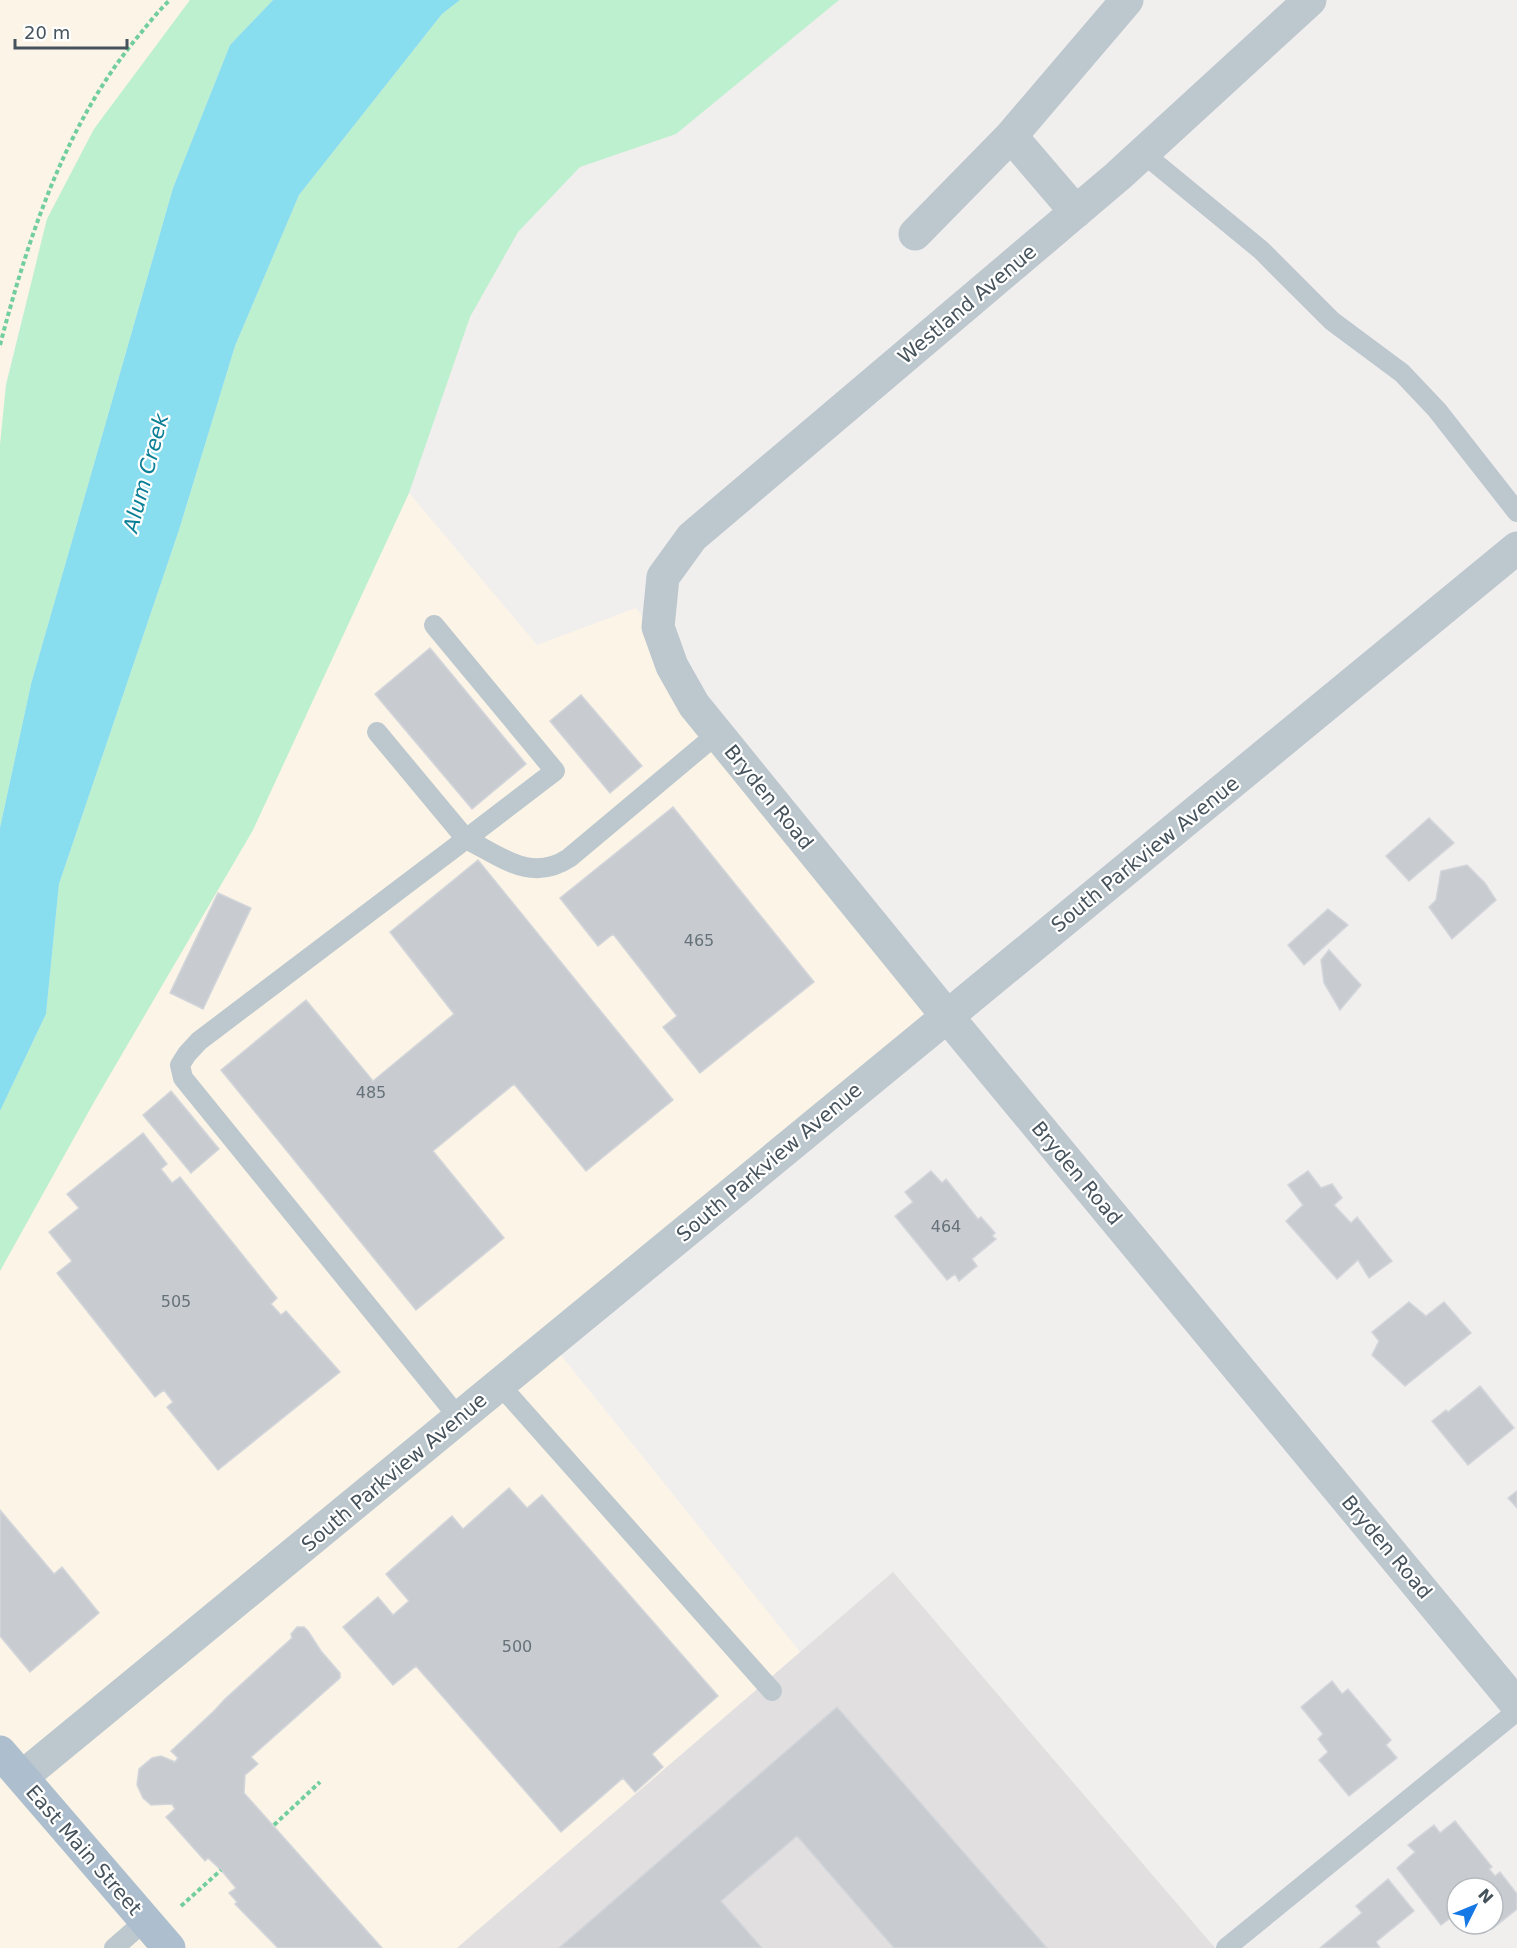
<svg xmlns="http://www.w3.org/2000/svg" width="1517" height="1948" font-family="'DejaVu Sans',sans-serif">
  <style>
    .commercial { fill: #fcf5e7 }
    .education { fill: #e2dfe0 }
    .green { fill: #bcf0ce }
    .water { fill: #8de }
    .building { fill: #c8ccd1; stroke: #d2d5da; stroke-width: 1.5 }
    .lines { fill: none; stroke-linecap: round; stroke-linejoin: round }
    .path { stroke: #73ce9d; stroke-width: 4; stroke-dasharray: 4.5 3; stroke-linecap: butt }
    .service { stroke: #bcc7ce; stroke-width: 20 }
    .minor { stroke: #bcc7ce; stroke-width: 33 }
    .primary { stroke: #adbfce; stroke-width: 33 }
    .labels { text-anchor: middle; stroke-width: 4.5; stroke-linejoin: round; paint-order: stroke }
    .number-label { font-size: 16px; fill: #667179 }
    .street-label { font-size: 20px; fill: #46535c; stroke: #fff }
    .water-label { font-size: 21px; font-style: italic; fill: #0a7e95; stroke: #fff }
  </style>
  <rect width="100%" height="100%" fill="#f1eeee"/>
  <path class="commercial" d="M0 0H190L94 129 47 219 6 384 0 445Z
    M409 493 537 645 636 608 948 1010 551 1343 800 1652 457 1948H0V1271L94 1102 253 830Z"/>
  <path class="education" d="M893 1572 1215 1948H457Z"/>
  <path class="green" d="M190 0H273L230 45 173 188 31 684 0 828V445L6 385 47 219 94 129Z
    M460 0H839L676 134 580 167 518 232 470 317 409 493 253 830 94 1102 0 1271V1111L46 1014 59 884 179 530 235 346 299 195 442 14Z"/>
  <path class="water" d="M273 0H460L442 14 299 195 235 346 179 530 59 884 46 1014 0 1111V828L31 684 173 188 230 45Z"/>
  <path class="building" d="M430 648 526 764 472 809 375 694Z
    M581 695 642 766 610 793 550 721Z
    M673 807 814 982 700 1073 663 1027 677 1016 613 934 598 946 560 898Z
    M1429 818 1454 843 1409 881 1386 856Z
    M478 860 673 1100 586 1171 514 1084 433 1151 504 1238 416 1310 221 1070 306 1000 373 1081 454 1014 390 932Z
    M1467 865 1485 883 1496 900 1452 939 1429 907 1436 900 1441 871Z
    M218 893 251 908 203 1009 170 993Z
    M1328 909 1348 925 1304 965 1288 945Z
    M1329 950 1361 985 1340 1010 1324 983 1321 960Z
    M171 1091 219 1149 191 1173 143 1115Z
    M143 1133 167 1164 161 1169 172 1183 180 1177 277 1298 271 1304 281 1315 286 1311 340 1372 218 1470 167 1407 173 1402 164 1390 155 1397 57 1273 72 1261 49 1232 79 1208 67 1194Z
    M931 1171 942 1183 946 1179 978 1219 981 1217 995 1233 992 1236 996 1239 972 1259 977 1266 959 1281 955 1274 947 1280 895 1216 913 1202 905 1192Z
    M1308 1171 1321 1188 1332 1184 1342 1198 1334 1205 1351 1223 1357 1217 1392 1261 1369 1278 1358 1260 1337 1279 1286 1221 1303 1205 1288 1185Z
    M1409 1302 1426 1316 1444 1302 1471 1333 1405 1386 1372 1355 1379 1341 1372 1332Z
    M1480 1386 1514 1428 1468 1465 1432 1421 1446 1410 1448 1412Z
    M509 1488 527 1508 542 1495 718 1696 652 1754 663 1767 635 1792 623 1778 561 1832 416 1666 393 1685 343 1627 378 1597 393 1615 409 1601 386 1574 452 1516 463 1529Z
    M1517 1491V1508L1508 1498Z
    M0 1510 54 1574 62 1567 99 1613 30 1672 0 1636Z
    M297 1627H304L308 1631 321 1651 340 1673V1678L251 1757 258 1764 245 1775 244 1793 382 1948H278L235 1904 237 1902 229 1893 236 1888 221 1870 208 1858 205 1861 166 1817 175 1809 172 1804 151 1805 143 1798 137 1785 139 1769 152 1758 161 1756 175 1762 178 1758 171 1751 214 1711 225 1699 292 1638 291 1634Z
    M1332 1681 1342 1694 1348 1689 1391 1740 1386 1745 1397 1758 1349 1796 1319 1760 1328 1752 1318 1739 1323 1734 1301 1707Z
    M837 1707 1047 1948H894L797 1836 721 1901 762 1948H559Z
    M1455 1821 1492 1867 1489 1869 1495 1876 1500 1872 1517 1894V1909L1492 1929 1487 1924H1493V1888H1457V1903L1454 1905 1457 1913 1441 1925 1397 1868 1415 1852 1408 1845 1434 1825 1440 1833Z
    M1388 1879 1414 1911 1376 1942 1380 1948H1320L1362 1913 1356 1906Z"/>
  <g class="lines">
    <path class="path" d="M0 345C29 235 66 122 140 34 149 23 159 10 170 0
      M274 1825 320 1782
      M181 1906 221 1870"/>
    <path class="service" d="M1143 153 1261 250 1332 321 1402 373 1437 410 1517 512
      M377 732 466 839 555 771 434 625
      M500 1385 772 1691
      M459 1418 183 1078 180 1065 187 1054 199 1041 466 839C502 857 531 883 569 858L717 734
      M114 1948 145 1921
      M1226 1948 1517 1711"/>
    <path class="minor" d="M1310 0 1118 176 692 537 663 577 658 627 672 666 694 705 947 1016 1517 1705
      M1011 136 1076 212
      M915 234 1011 136 1127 0
      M22 1777 1517 548"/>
    <path class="primary" d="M0 1752 169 1948"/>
  </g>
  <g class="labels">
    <g class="number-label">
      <text x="699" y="946">465</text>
      <text x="371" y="1098">485</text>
      <text x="946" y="1232">464</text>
      <text x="176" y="1307">505</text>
      <text x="517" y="1652">500</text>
    </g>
    <g class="street-label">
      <text transform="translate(967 304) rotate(-40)" y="7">Westland Avenue</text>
      <text transform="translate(769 797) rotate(51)" y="7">Bryden Road</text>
      <text transform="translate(1145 854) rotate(-39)" y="7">South Parkview Avenue</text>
      <text transform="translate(769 1162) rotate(-40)" y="7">South Parkview Avenue</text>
      <text transform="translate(1077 1173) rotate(50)" y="7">Bryden Road</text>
      <text transform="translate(394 1472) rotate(-40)" y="7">South Parkview Avenue</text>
      <text transform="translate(1387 1547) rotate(50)" y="7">Bryden Road</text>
      <text transform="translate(84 1850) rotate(49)" y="7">East Main Street</text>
    </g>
    <g class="water-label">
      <text transform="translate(146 473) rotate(-75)" y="7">Alum Creek</text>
    </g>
  </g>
  <g transform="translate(1475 1906) rotate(47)"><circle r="28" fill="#ffffff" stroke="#b5babe" stroke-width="1.5"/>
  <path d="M0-4.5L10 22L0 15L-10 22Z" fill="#1578e4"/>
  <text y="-9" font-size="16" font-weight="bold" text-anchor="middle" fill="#46535c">N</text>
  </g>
  <path d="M15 39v9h112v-9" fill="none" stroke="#46535c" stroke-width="3"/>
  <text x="24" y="39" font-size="18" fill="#46535c" stroke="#ffffff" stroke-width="4.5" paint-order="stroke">20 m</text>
</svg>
